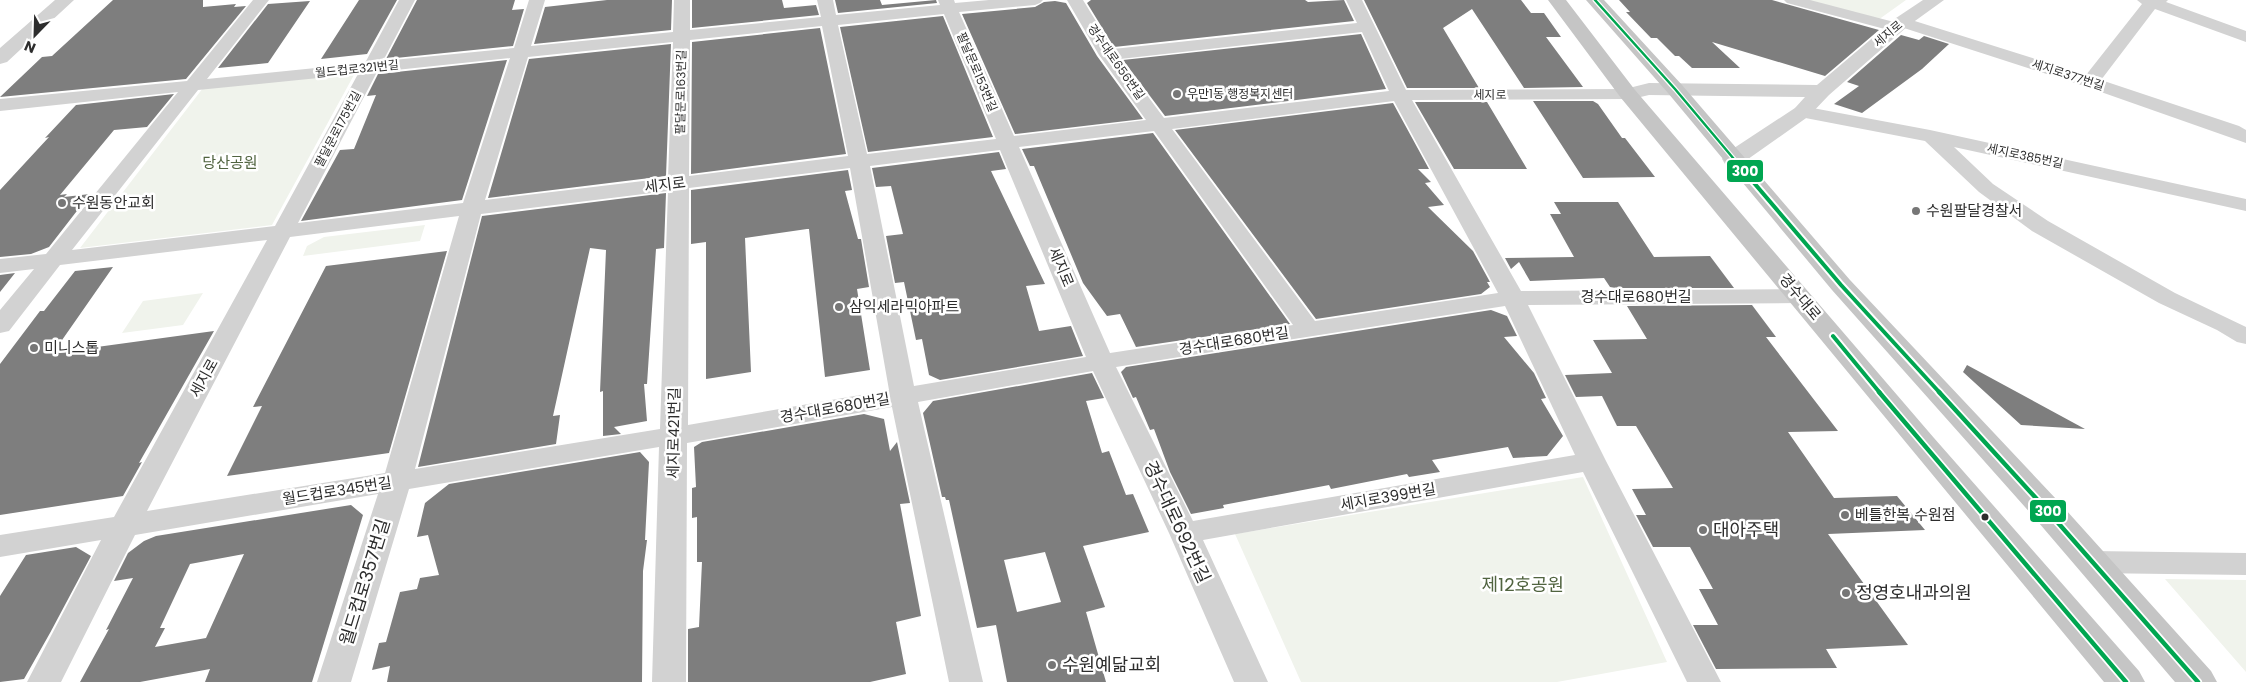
<svg xmlns="http://www.w3.org/2000/svg" width="2246" height="682" font-family="Poppins,'Noto Sans KR',sans-serif">
  <style>
    .green { fill: #f0f3ec }
    .building { fill: #7e7e7e; fill-rule: evenodd }
    .lines { fill: none; stroke-linecap: round; stroke-linejoin: round }
    .minor { fill: #d2d2d2; fill-rule: evenodd }
    .tertiary { fill: #d2d2d2; fill-rule: evenodd }
    .primary { fill: #c5c5c5; fill-rule: evenodd }
    .bus-1-far2-casing { stroke: #fff; stroke-width: 5 }
    .bus-1-far1-casing { stroke: #fff; stroke-width: 8 }
    .bus-1-casing { stroke: #fff; stroke-width: 8 }
    .bus-1-far2 { stroke: #00a651; stroke-width: 2.5 }
    .bus-1-far1 { stroke: #00a651; stroke-width: 4 }
    .bus-1 { stroke: #00a651; stroke-width: 4.5 }
    .poi-dot { fill: #767676; stroke: #fff; stroke-width: 2 }
    .bus-dot { fill: #2d2d2d; stroke: #fff; stroke-width: 2 }
    .labels { text-anchor: middle; stroke-width: 5; stroke-linejoin: round; paint-order: stroke }
    .far-street-label { font-size: 12px; fill: #2d2d2d; stroke: #fff }
    .far-poi-label { font-size: 12px; fill: #2d2d2d; stroke: #fff; text-anchor: start }
    .park-label { font-size: 15px; fill: #516440; stroke: #fff }
    .street-label { font-size: 15px; fill: #2d2d2d; stroke: #fff }
    .poi-label { font-size: 15px; fill: #2d2d2d; stroke: #fff; text-anchor: start }
    .near-street-label { font-size: 18px; fill: #2d2d2d; stroke: #fff }
    .near-poi-label { font-size: 18px; fill: #2d2d2d; stroke: #fff; text-anchor: start }
    .near-park-label { font-size: 18px; fill: #516440; stroke: #fff }
    .line-badge { stroke: #fff; stroke-width: 2 }
    .badge-label { font-size: 14px; text-anchor: middle; font-weight: bold; fill: #fff }
  </style>
  <rect width="100%" height="100%" fill="#fff"/>
  <path class="green" d="M1808 0H1906L1878 20Z
    M355 73 272 225 80 248 203 88Z
    M425 225 420 241 303 256 307 246 324 237Z
    M203 293 183 325 122 333 143 301Z
    M1583 477 1667 662 1557 682H1301L1235 534Z
    M2165 579 2246 580V672Z"/>
  <path class="building" d="M113 0H203V7L236 4 234 7 246 6 186 79 0 97 42 57 52 56Z
    M359 0H397L367 54 321 59Z
    M417 0H515L512 10 524 9 513 46 386 59Z
    M607 0H672L671 30 534 44 545 7Z
    M692 0H782L784 8 816 5 819 15 692 28Z
    M835 0H880L882 5 936 0 937 3 838 13Z
    M1091 0H1305L1308 2 1344 0 1354 21 1114 47 1087 3Z
    M1364 0H1521L1531 13H1544L1561 37H1546L1583 87 1524 88 1472 9 1443 28 1479 88H1407Z
    M1619 0H1772L1879 30 1825 76 1712 42 1740 68H1692L1679 56H1675L1657 38H1651L1626 12H1630Z
    M310 1 268 63 218 68 268 4Z
    M1055 1 1066 3 1097 56 1143 119 1015 134 962 14 1035 7 1044 2Z
    M943 16 993 137 868 152 840 27Z
    M820 28 846 154 691 174 692 42Z
    M1361 34 1386 89 1165 116 1123 60Z
    M1901 35 1919 40 1924 36 1949 44 1922 69 1862 113 1834 104 1859 86 1847 82Z
    M671 44 666 176 488 198 529 59Z
    M507 60 462 200 301 221 340 150 354 149 376 95 367 96 378 74Z
    M174 94 147 127 114 130 60 195 67 194 64 197 90 194 49 247 31 254 0 257V190L49 137 45 138 76 105Z
    M1533 101H1593L1598 104 1622 138H1625L1655 177 1583 178Z
    M1415 102H1487L1527 169H1454Z
    M1393 103 1429 169H1418L1431 182 1425 183 1444 205 1428 207 1473 251 1490 282H1487L1490 287 1481 294 1316 319 1175 130Z
    M1153 133 1290 324 1136 347 1120 314 1107 316 1083 283 1034 166H1030L1022 149Z
    M999 152 1006 169 991 171 1045 284 1026 286 1039 331 1071 326 1083 356 940 380 929 375 922 339 916 340 904 282 895 283 886 236 903 234 891 186 876 187 872 168Z
    M848 170 852 190 845 191 858 239H861L869 287 857 289 870 370 825 377 809 229H807L745 238 751 372 706 379V242L691 244V190Z
    M666 193 664 248 656 249 647 384H644L647 421 614 427 621 434 603 436V391L600 392 606 250 590 248 553 416 560 415 556 444 418 467 482 216Z
    M1554 202H1618L1654 257 1710 256 1734 288H1616L1610 287 1604 278 1530 281 1519 262 1511 269 1505 258 1574 257 1550 214H1561Z
    M447 251 389 453 227 476 262 406 253 407 326 266Z
    M113 267 53 353 214 331 139 463 142 462 123 496 0 515V364L40 311H44L75 271Z
    M15 273 0 292V275Z
    M1752 305 1776 337H1766L1838 431 1788 432 1834 498 1897 496 1925 530 1828 534 1908 645 1826 649 1837 668 1716 669 1693 625H1718L1699 589H1713L1690 547H1653L1636 515H1646L1632 489 1673 488 1636 426H1617L1602 396 1576 397 1565 375 1612 373 1593 340 1647 339 1627 306Z
    M1491 310 1507 316 1517 336 1504 337 1534 373 1546 398 1541 399 1563 436 1547 456 1513 458 1508 447 1432 460 1440 472 1409 477 1407 474 1331 489 1329 485 1223 505 1224 508 1191 514 1170 472 1154 429 1150 430 1136 397 1133 398 1121 372 1126 367Z
    M1967 365 2085 429 2021 425 1963 372Z
    M1092 373 1104 398 1086 401 1102 453 1109 451 1126 495 1133 494 1149 532 1083 546 1105 607 1086 612 1106 682H1007L996 625 977 628 949 500H946L945 497H942L923 413 933 401ZM1045 552 1061 602 1017 612 1004 560Z
    M864 414 884 419 890 451 897 442 910 503 900 504 921 616 896 622 906 674 870 682H688V629L699 627 702 562H697V517L692 518V488L696 487 694 447 702 442Z
    M640 452 649 462 645 540H647L643 571 642 682H387L390 666 372 670 379 643 386 642 400 592 417 589 420 578 439 575 428 535 417 537 425 503 449 484Z
    M351 505 363 515 312 682H205L210 669 140 682H80L109 629 106 630 133 578 114 581 128 553 144 541 156 536ZM244 554 206 638 155 647 165 628H160L190 564Z
    M76 547 91 556 50 633 24 679 0 682V596L26 555Z"/>
  <g class="lines">
    <path class="minor" d="M253 0H269L207 79 365 63 399 0H415L383 61 514 48 529 0H545L531 46 673 32 674 0H690V30L821 17 817 0H833L836 15 940 5 938 0H954L955 3 989 0H1043L1040 3 1035 5 959 12 1014 136 1146 120 1099 55 1067 0H1083L1113 49 1357 23 1346 0H1362L1406 90 1628 89 1634 90 1637 94 1634 98 1628 99 1412 100 1521 291 1799 289 1807 291 1811 296 1807 301 1799 303 1528 305 1606 461 1721 682H1687L1583 472 1203 540 1268 682H1234L1169 533 1093 371 918 402 983 682H949L892 407 687 443 686 682H652L659 447 409 489 351 682H317L378 494 135 535 61 682H27L101 540 0 557V535L114 517 267 240 60 265 9 331 0 333V310L34 269 0 273V259L46 254 178 92 0 111V99L187 81ZM944 14 996 139 867 154 838 25ZM822 26 848 156 689 176 690 40ZM1362 32 1389 91 1164 118 1120 59ZM673 42 668 178 485 200 528 57ZM510 58 463 203 298 223 377 72ZM358 74 275 226 72 250 198 90ZM1394 101 1498 293 1315 321 1172 129ZM1154 131 1293 325 1110 353 1019 147ZM1000 150 1086 357 914 386 870 166ZM850 168 889 390 688 425 689 188ZM668 191 660 429 415 469 481 214ZM459 216 385 473 147 511 290 237ZM1505 306 1575 455 1193 521 1116 367Z
      M1784 0H1810L1894 22 1896 19 1902 17 2086 75 2142 4 2137 0H2168L2166 2 2246 31V42L2155 9 2101 80 2239 126 2246 130V143L2084 86 1904 28 1896 32 1787 3Z
      M1802 106 1930 130 2246 199V211L1954 147 1993 184 2048 221 2175 293 2246 327V344L2237 342 2217 330 2159 303 2032 231 1979 192 1925 141 1795 116 1793 112 1795 108Z
      M2091 551 2246 553V575L2091 573 2080 570 2075 562 2080 554Z"/>
    <path class="tertiary" d="M55 0H74L7 62 0 64V48Z
      M1923 0H1944L1908 26 1829 95 1809 116 1741 164 1733 166 1725 164 1722 159 1725 154 1795 108 1805 97 1649 95 1628 100 1621 98 1618 94 1621 90 1649 83 1817 85 1896 18Z"/>
    <path class="primary" d="M1548 0H1566L1635 90 1934 438 2139 671 2145 682H2104L1621 98Z
      M1586 0H1604L1682 85 1850 280 2057 500 2211 671 2217 682H2175L2033 516 1832 290 1668 93Z"/>
    <g class="bus-1-far2-casing">
      <path id="bus-1-far2" d="M1595 0 1675 89 1744 171"/>
    </g>
    <g class="bus-1-far1-casing">
      <path id="bus-1-far1" d="M1743 170 1841 285 1940 393
        M1833 336 1880 393"/>
    </g>
    <g class="bus-1-casing">
      <path id="bus-1" d="M1879 392 2126 682
        M1939 392 2045 508 2198 682"/>
    </g>
    <use href="#bus-1-far2" class="bus-1-far2"/>
    <use href="#bus-1-far1" class="bus-1-far1"/>
    <use href="#bus-1" class="bus-1"/>
  </g>
  <g class="poi-dot">
    <circle cx="1177" cy="94" r="5"/>
    <circle cx="62" cy="203" r="5"/>
    <circle cx="1916" cy="211" r="5"/>
    <circle cx="839" cy="307" r="5"/>
    <circle cx="34" cy="348" r="5"/>
    <circle cx="1845" cy="515" r="5"/>
    <circle cx="1703" cy="530" r="5"/>
    <circle cx="1846" cy="593" r="5"/>
    <circle cx="1052" cy="665" r="5"/>
  </g>
  <circle class="bus-dot" cx="1985" cy="517" r="4.5"/>
  <g class="labels">
    <g class="far-street-label">
      <text transform="translate(1888 34) rotate(-40)" y="4">세지로</text>
      <text transform="translate(1116 62) rotate(55)" y="4">경수대로656번길</text>
      <text transform="translate(357 69) rotate(-6)" y="4">월드컵로321번길</text>
      <text transform="translate(977 72) rotate(67)" y="4">팔달문로153번길</text>
      <text transform="translate(2068 75) rotate(18)" y="4">세지로377번길</text>
      <text transform="translate(681 92) rotate(-89)" y="4">팔달문로163번길</text>
      <text x="1490" y="99">세지로</text>
      <text transform="translate(338 129) rotate(-62)" y="4">팔달문로175번길</text>
      <text transform="translate(2025 156) rotate(12)" y="4">세지로385번길</text>
    </g>
    <g class="far-poi-label">
      <text x="1187" y="98">우만1동 행정복지센터</text>
    </g>
    <g class="park-label">
      <text x="230" y="168">당산공원</text>
    </g>
    <g class="street-label">
      <text transform="translate(665 185) rotate(-7)" y="5">세지로</text>
      <text transform="translate(1061 267) rotate(67)" y="5">세지로</text>
      <text x="1636" y="302">경수대로680번길</text>
      <text transform="translate(1800 297) rotate(50)" y="5">경수대로</text>
      <text transform="translate(1234 341) rotate(-9)" y="5">경수대로680번길</text>
      <text transform="translate(204 378) rotate(-61)" y="5">세지로</text>
      <text transform="translate(835 408) rotate(-10)" y="5">경수대로680번길</text>
      <text transform="translate(674 433) rotate(-89)" y="5">세지로421번길</text>
      <text transform="translate(337 491) rotate(-9)" y="5">월드컵로345번길</text>
      <text transform="translate(1388 497) rotate(-10)" y="5">세지로399번길</text>
    </g>
    <g class="poi-label">
      <text x="72" y="208">수원동안교회</text>
      <text x="1926" y="216">수원팔달경찰서</text>
      <text x="849" y="312">삼익세라믹아파트</text>
      <text x="44" y="353">미니스톱</text>
      <text x="1855" y="520">베틀한복 수원점</text>
    </g>
    <g class="near-street-label">
      <text transform="translate(1177 522) rotate(65)" y="6">경수대로692번길</text>
      <text transform="translate(365 582) rotate(-73)" y="6">월드컵로357번길</text>
    </g>
    <g class="near-poi-label">
      <text x="1713" y="536">대아주택</text>
      <text x="1856" y="599">정영호내과의원</text>
      <text x="1062" y="671">수원예닮교회</text>
    </g>
    <g class="near-park-label">
      <text x="1523" y="591">제12호공원</text>
    </g>
  </g>
  <g class="line-badge">
    <rect x="1726" y="159" width="38" height="24" rx="5" fill="#00a651"/>
    <rect x="2029" y="499" width="38" height="24" rx="5" fill="#00a651"/>
  </g>
  <g class="badge-label">
    <text x="1745" y="176">300</text>
    <text x="2048" y="516">300</text>
  </g>
  <g transform="translate(35 35) rotate(203)" stroke="#ffffff" stroke-width="4" paint-order="stroke">
  <path d="M0-4L9 19L0 12L-9 19Z" fill="#2d2d2d"/>
  <text y="-8" font-size="14" font-weight="bold" text-anchor="middle" fill="#2d2d2d">N</text>
  </g>
</svg>
